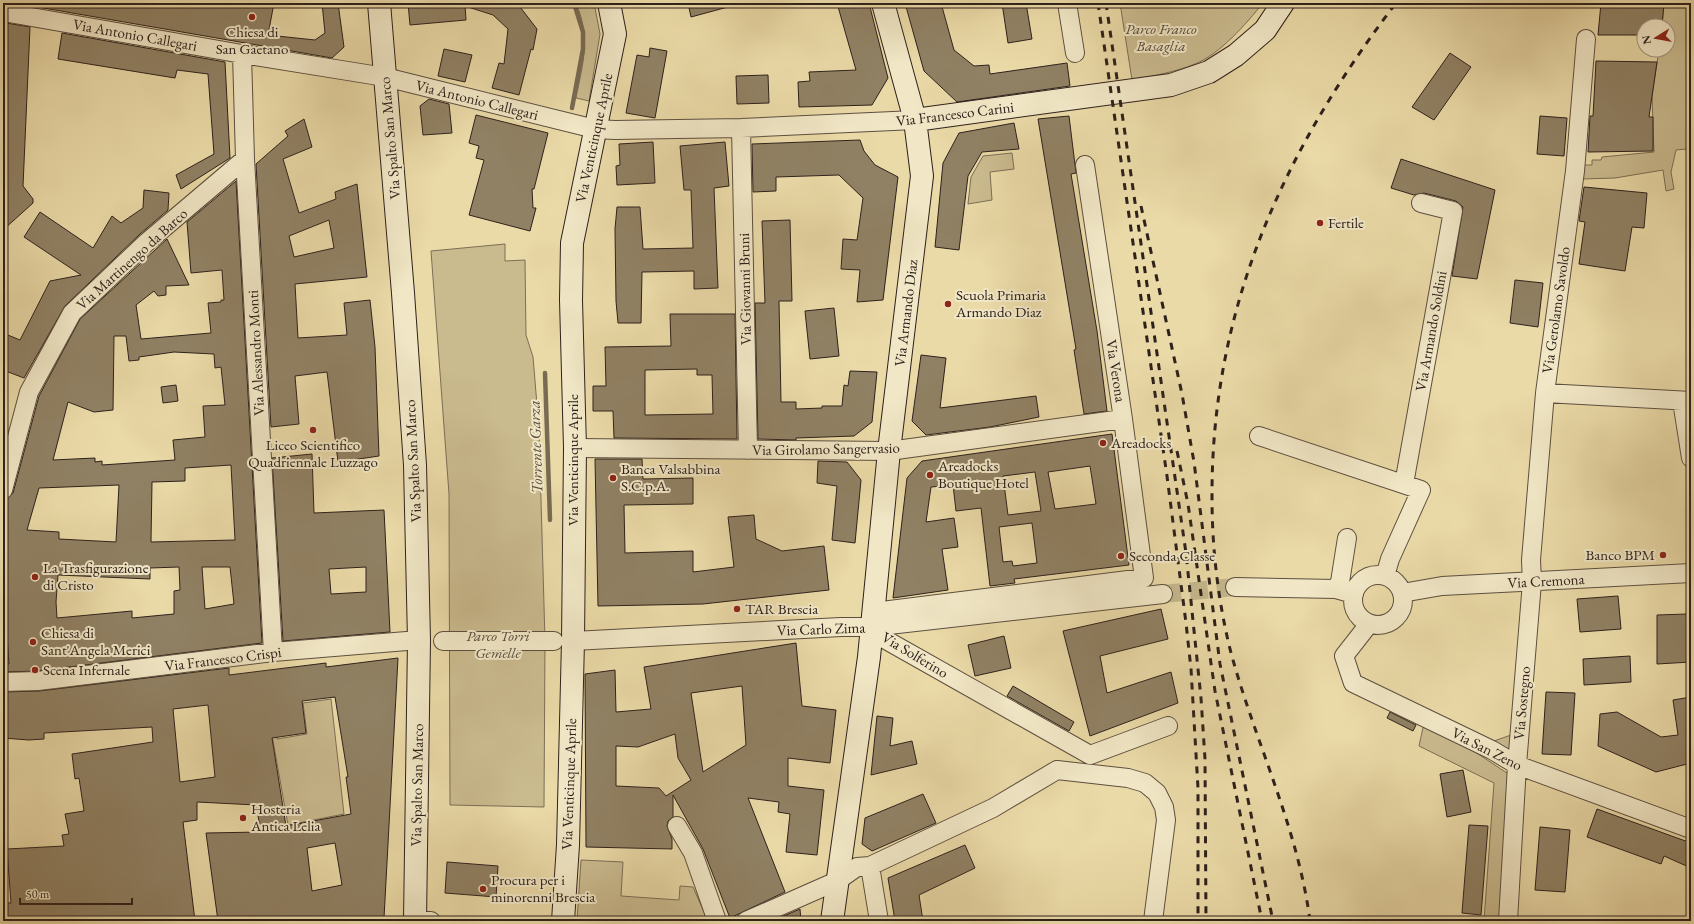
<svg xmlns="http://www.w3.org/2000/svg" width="1694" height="924" font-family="'EB Garamond',serif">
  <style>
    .green { fill: #cabb8f; stroke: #7c6e56 }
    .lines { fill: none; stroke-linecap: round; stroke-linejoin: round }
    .stream { stroke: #786a53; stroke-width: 4.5 }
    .building { fill: #908164; stroke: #2e211c; fill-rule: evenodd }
    .street-tunnel { stroke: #c4b58b; stroke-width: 18; stroke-dasharray: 18 9; stroke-linecap: butt }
    .street-casing { stroke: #5d4f3f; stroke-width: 20 }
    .secondary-casing { stroke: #2e211c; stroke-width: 24 }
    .street { stroke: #f1e7c6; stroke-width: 18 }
    .secondary { stroke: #f1e7c6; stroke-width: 22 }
    .rail { stroke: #2e211c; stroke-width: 3; stroke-dasharray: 7 7; stroke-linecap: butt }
    .poi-dot { fill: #8f2418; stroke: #f1e7c6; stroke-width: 1.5 }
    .labels { text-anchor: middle; stroke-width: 4; stroke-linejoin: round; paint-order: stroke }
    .park-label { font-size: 15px; font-style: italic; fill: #554839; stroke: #f1e7c6 }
    .poi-label { font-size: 15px; fill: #2e211c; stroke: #f1e7c6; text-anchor: start }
    .street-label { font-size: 15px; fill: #2e211c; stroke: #f1e7c6 }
    .water-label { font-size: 16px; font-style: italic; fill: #594c3c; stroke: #f1e7c6 }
  </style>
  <rect width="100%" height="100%" fill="#eadaa7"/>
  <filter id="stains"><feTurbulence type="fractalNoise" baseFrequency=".005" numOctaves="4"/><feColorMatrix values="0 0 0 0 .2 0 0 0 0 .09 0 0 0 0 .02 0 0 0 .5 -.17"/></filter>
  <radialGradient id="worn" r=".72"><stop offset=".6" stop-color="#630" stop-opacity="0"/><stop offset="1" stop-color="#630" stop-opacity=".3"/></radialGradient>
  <path class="green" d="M576 3H594L600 34 589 101 576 98C583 62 591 39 576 3Z
    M1120 3H1263C1246 24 1220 54 1195 64 1175 72 1153 76 1132 80Z
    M1664 3H1691V115L1687 149 1676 150 1671 172 1674 189 1666 191 1663 170 1615 178 1582 179 1583 165H1592V160H1601L1602 157 1654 152 1652 96 1659 50H1668V26H1662Z
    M1012 153 1014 169 990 172 992 200 968 204 971 177 983 156Z
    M505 244V261L525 260 526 335 533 357 539 429 545 641 544 807 450 805 449 494 431 251Z
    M331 699 344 814 288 825 272 735 274 710 277 739 307 734 303 703Z
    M1424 723 1463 744 1510 775 1499 921H1484L1494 783 1419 746Z
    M1514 734 1513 752 1491 742Z
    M581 860 623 862 621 896 679 900 680 886 693 887 708 921H577Z"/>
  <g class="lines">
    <path class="stream" d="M572 108 583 49V32L574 3
      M545 373 550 520"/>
  </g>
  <path class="building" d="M33 3H274L268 35 315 40 325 33 322 3H338L344 47 332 58 32 6Z
    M408 3H517L537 29 533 50 531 49 519 95 492 88 499 63 504 64 508 29 493 15 465 6 466 20 410 25Z
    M688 3H727L728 7 691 17Z
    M837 3H869L888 78 872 105 799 107 798 82 810 81 809 72 856 70Z
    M905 3H941L954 50 974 66 989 65 990 74 1067 63 1070 86 957 102 924 71Z
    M1002 3H1026L1032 39 1008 43Z
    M1601 3H1664L1662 26H1644V35H1598Z
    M6 23 30 27 23 186 33 199V203L3 230V68Z
    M62 33 225 62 230 158 181 189 176 175 214 154 208 74 177 70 175 78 58 59Z
    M650 48 667 51 655 118 626 113 637 55 649 57Z
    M444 49 472 55 465 82 438 76Z
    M1450 53 1471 67 1434 120 1412 107Z
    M1596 61 1657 62 1649 117H1653V151L1588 152 1590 116H1593Z
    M768 75 769 103 737 104 736 76Z
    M429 99 449 104 452 133 423 135 420 106Z
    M476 115 548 133 534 189H532L533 208H536L530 231 469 215 484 160 476 158 479 146 469 143Z
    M1069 116 1076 173 1071 174 1097 331 1107 411 1084 414 1074 350 1076 349 1038 119Z
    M1540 116 1567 118 1564 156 1537 154Z
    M304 119 312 147 283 159 299 213 336 199 335 192 357 184 367 277 295 284 298 338 347 335 344 303 370 300 375 347 379 456 338 462 327 372 295 376 299 424 271 427 256 164 288 136 285 131ZM329 220 334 248 294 257 289 236Z
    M1014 123 1019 149 982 152 968 176 959 250 935 247 943 163 959 133Z
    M860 140 864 151 875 165 898 177 883 300 857 302 860 270 841 269 843 239 857 240 863 198 839 175 776 177V191L753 192 752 144Z
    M653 142 655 183 617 185 616 166 620 165 619 144Z
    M725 142 729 186 714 188 718 288 694 289V271L642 272 641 323H618L616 301 615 229 617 207H640L643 249 693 248 691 190H684L680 146Z
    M1401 159 1495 190 1477 279 1452 276 1463 207 1456 201 1424 193 1414 195 1391 188Z
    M236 181 262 643 37 671 3 672V663L9 664 6 621 3 620V513L6 500 13 493 39 396 80 319 167 239 189 285 166 286V295L158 296 154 291 136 305 141 339 211 333 208 303 221 302V300H224L222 270 191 273 187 222ZM114 336H126L129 361 139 360V357L174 352 214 354 215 368 221 367 225 405 203 406 205 437 173 440 175 460 102 465V461L95 462V458L53 460 68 402 94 412 113 410ZM231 465 235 540 151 542 152 482 185 481V468ZM119 485 116 542 59 539V532L27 530 39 488ZM179 567 180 590 174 591V614L132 618V611L57 618 56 602 58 575 150 579V568ZM202 567H230L234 604 205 609Z
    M1584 187 1647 193 1644 228 1632 227 1625 271 1579 264 1585 222 1579 221Z
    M144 190 169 193 168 210 140 234 65 306 24 378 3 370V333L20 340 50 281 81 275 24 237 40 212 93 248 112 216 121 223 143 208Z
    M790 220 792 301H779L781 402H796V409L822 408V406H842L844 385 848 386 850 371 877 372 872 422 854 436 796 438V440L758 439 755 303H765L762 221Z
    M1515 280 1543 283 1538 327 1510 323Z
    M834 308 839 356 810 359 805 311Z
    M670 314H735L737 439 614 438 613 411H593V386H606L605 347 671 346ZM697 369V375H712L713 414 645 415V370Z
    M921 355 946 358 940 408 1036 396 1039 417 990 427 926 435 912 421Z
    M176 385 178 401 163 403 161 387Z
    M3 429 8 430 3 449Z
    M1112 434 1129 565 1014 579 1015 583 990 586 981 508 956 511 953 485 931 487 926 522 954 518 958 547 942 549 948 590 893 598 907 478 922 461ZM1090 466 1096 504 1055 509 1048 472ZM1035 472 1041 511 1008 515 1003 476ZM1032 523 1037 563 1013 566 1012 561 1003 562 999 527Z
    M312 454 314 513 384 510 390 632 283 641 272 458ZM366 567V592L331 594 329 569Z
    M595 459H642L643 479 693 478V504L624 505 625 553 693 551V572L734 567 728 517 754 515 756 539 782 551 824 546 829 590 703 604 598 606Z
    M818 461 847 462 861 480 855 543 832 540 837 486 817 483Z
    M1618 596 1621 629 1580 632 1577 599Z
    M1161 609 1168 639 1100 656 1107 693 1171 672 1178 703 1090 736 1063 631Z
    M1687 614 1691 635V662L1657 664V615Z
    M1004 636 1011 668 975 676 968 645Z
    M796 643 802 706 836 710 830 763 788 758V786L824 790 817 855 786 852 790 814 778 812 779 802 748 798 785 892 730 918 703 849 673 795V817L668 821 667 826 672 839V849L586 847 585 674 615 670 616 712 651 709 644 667ZM742 686 746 745 703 772 691 693ZM675 734 678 758 691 780 666 796 659 788 616 786V746L638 747Z
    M1630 656 1631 682 1584 685 1583 659Z
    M398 658 384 918 373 921H218L206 833 261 832 258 816 256 805 197 802V820L183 822 195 921H129L128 917 107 921H3V907H8L7 903H11L7 849 64 846 62 835 69 834 65 814 84 811 79 778 75 779 72 754 153 742 152 727 44 733V739L29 740 3 738V692L39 691 229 668V675L326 663V667ZM335 697 348 777H346L351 814 286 826 272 738 306 733 302 701ZM208 705 215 777 180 782 173 709ZM335 843 342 885 312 891 307 848Z
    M1013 686 1074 722 1069 731 1007 696Z
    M1546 692 1575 693 1571 755 1542 754Z
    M1691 697V763L1656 772 1598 746 1600 714 1617 712 1661 737 1678 735 1673 700Z
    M1390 712 1416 725 1413 731 1387 718Z
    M877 716 893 718 890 746 912 741 917 764 871 775Z
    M1463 770 1471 812 1447 817 1440 774Z
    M923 794 936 823 872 851 862 844 865 818Z
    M1597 809 1691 843V868L1664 856 1661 864 1587 837Z
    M1469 825 1488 826 1481 915 1462 913Z
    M1540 827 1570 830 1565 892 1535 890Z
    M965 845 975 868 919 895 923 921H895L888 878Z
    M447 862 498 866 496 897 445 893Z
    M800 909 801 921H772Z"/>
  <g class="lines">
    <path class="street-tunnel" d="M1163 594 1235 587"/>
    <g class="street-casing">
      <path id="street" d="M1067 3 1075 53
        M3 12 242 54 385 77 595 129 615 130 741 128 915 120
        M242 54 245 159 273 652
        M741 128 748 450
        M1545 393 1691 401
        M1682 401 1691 458
        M1259 436 1421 490 1390 559 1385 576
        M575 448 889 451 1123 419
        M1404 484 1453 211 1421 203
        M3 490 29 392 72 313 147 242 245 159
        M1353 600a25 25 0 1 1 50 0a25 25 0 1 1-50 0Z
        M1235 587 1336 589 1354 594
        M1336 589 1340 582 1347 538
        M1402 593 1442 586 1691 573
        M874 612 1144 578 1123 419 1085 165
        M1369 624 1344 656 1353 683 1492 750 1517 765 1691 829
        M871 627 886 640 1090 755 1168 726
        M443 641H554
        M573 641 841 627H871L1163 594
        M3 682 38 681 273 652 419 640
        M677 826 693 853 717 921
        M870 866 879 921
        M412 921H431
        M746 921 837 881 857 867 870 866 993 808 1057 770 1128 778 1145 783 1157 793 1164 807 1166 820 1153 921
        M1508 921 1517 765 1532 582 1531 560 1545 393 1575 171 1586 39"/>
    </g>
    <g class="secondary-casing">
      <path id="secondary" d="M379 3 403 293 415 465 419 640 415 921
        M915 120 1171 85 1209 72 1236 55 1265 30 1283 3
        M563 921 568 845 573 641 575 448 571 300 572 243 615 34 609 3
        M832 921 869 657 889 451 922 176 915 120 883 3"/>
    </g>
    <use href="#street" class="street"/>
    <use href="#secondary" class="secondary"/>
    <path class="rail" d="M1098 3 1167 476 1186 623 1191 669 1198 788V921
      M1106 3 1186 553 1201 698 1205 759 1206 921
      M1141 206 1182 394 1194 462 1220 664 1273 921
      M1177 451 1188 504 1215 691 1262 921
      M1310 921C1298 827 1254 740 1230 649 1218 600 1212 548 1212 498 1211 309 1283 151 1396 3"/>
  </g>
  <g class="poi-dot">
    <circle cx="252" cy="17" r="4"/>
    <circle cx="1320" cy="223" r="4"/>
    <circle cx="948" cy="304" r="4"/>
    <circle cx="313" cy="430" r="4"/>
    <circle cx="1103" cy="443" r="4"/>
    <circle cx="930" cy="475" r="4"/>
    <circle cx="613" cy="478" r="4"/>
    <circle cx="1663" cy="555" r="4"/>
    <circle cx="1121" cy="556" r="4"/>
    <circle cx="35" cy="577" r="4"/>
    <circle cx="737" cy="609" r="4"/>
    <circle cx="33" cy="642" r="4"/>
    <circle cx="35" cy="670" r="4"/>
    <circle cx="243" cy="818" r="4"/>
    <circle cx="483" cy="889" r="4"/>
  </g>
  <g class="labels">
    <g class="park-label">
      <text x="1161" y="34">Parco Franco<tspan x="1161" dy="17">Basaglia</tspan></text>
      <text x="498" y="641">Parco Torri<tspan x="498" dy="17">Gemelle</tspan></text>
    </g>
    <g class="poi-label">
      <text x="252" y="37" text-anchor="middle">Chiesa di<tspan x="252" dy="17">San Gaetano</tspan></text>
      <text x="1328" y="228">Fertile</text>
      <text x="956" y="300">Scuola Primaria<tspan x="956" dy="17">Armando Diaz</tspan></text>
      <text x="1111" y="448">Areadocks</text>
      <text x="313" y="450" text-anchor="middle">Liceo Scientifico<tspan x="313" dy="17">Quadriennale Luzzago</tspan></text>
      <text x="938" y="471">Areadocks<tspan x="938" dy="17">Boutique Hotel</tspan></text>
      <text x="621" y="474">Banca Valsabbina<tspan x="621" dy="17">S.C.p.A.</tspan></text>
      <text x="1655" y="560" text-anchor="end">Banco BPM</text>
      <text x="1129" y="561">Seconda Classe</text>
      <text x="43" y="573">La Trasfigurazione<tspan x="43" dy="17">di Cristo</tspan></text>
      <text x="745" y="614">TAR Brescia</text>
      <text x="41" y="638">Chiesa di<tspan x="41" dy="17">Sant'Angela Merici</tspan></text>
      <text x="43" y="675">Scena Infernale</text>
      <text x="251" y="814">Hosteria<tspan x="251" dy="17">Antica Lelia</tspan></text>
      <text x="491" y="885">Procura per i<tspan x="491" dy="17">minorenni Brescia</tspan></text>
    </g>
    <g class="street-label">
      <text transform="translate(135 35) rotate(10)" y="5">Via Antonio Callegari</text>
      <text transform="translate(477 100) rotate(14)" y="5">Via Antonio Callegari</text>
      <text transform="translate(955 114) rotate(-7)" y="5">Via Francesco Carini</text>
      <text transform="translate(390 138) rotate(-95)" y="5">Via Spalto San Marco</text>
      <text transform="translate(594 138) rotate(-78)" y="5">Via Venticinque Aprile</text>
      <text transform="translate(132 259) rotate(-42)" y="5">Via Martinengo da Barco</text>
      <text transform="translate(745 289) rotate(-91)" y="5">Via Giovanni Bruni</text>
      <text transform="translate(1556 310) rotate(-82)" y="5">Via Gerolamo Savoldo</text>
      <text transform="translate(906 313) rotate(-83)" y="5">Via Armando Diaz</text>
      <text transform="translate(1431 331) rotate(-80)" y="5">Via Armando Soldini</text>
      <text transform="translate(256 353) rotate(-93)" y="5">Via Alessandro Monti</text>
      <text transform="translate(1116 371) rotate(81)" y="5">Via Verona</text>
      <text transform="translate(826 449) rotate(-1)" y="5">Via Girolamo Sangervasio</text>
      <text transform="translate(573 460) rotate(-90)" y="5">Via Venticinque Aprile</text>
      <text transform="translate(413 461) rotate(-93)" y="5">Via Spalto San Marco</text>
      <text transform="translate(1546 581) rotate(-3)" y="5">Via Cremona</text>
      <text transform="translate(821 629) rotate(-2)" y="5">Via Carlo Zima</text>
      <text transform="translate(915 655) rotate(31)" y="5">Via Solferino</text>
      <text transform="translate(223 659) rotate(-7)" y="5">Via Francesco Crispi</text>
      <text transform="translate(1522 703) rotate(-85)" y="5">Via Sostegno</text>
      <text transform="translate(1487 749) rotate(27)" y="5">Via San Zeno</text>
      <text transform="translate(569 784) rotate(-88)" y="5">Via Venticinque Aprile</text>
      <text transform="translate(417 785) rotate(-89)" y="5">Via Spalto San Marco</text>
    </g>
    <g class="water-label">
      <text transform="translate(535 447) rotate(-92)" y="6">Torrente Garza</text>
    </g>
  </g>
  <rect width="1694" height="924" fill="none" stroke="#eadaa7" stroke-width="16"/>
  <rect x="4" y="4" width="1686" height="916" fill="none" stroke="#2e211c" stroke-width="2"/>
  <rect x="8" y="8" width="1678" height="908" fill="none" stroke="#2e211c"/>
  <g transform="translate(1656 38) rotate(259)"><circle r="19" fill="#f1e7c6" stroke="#a39882"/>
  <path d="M0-3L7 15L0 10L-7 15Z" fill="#8f2418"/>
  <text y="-6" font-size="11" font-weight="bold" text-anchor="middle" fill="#2e211c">N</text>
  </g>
  <path d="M20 898v6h112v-6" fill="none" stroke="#2e211c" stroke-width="2"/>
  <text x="26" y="898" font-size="12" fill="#2e211c" stroke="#f1e7c6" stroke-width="3" paint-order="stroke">50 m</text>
  <rect width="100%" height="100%" filter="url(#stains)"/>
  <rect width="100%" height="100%" fill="url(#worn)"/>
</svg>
